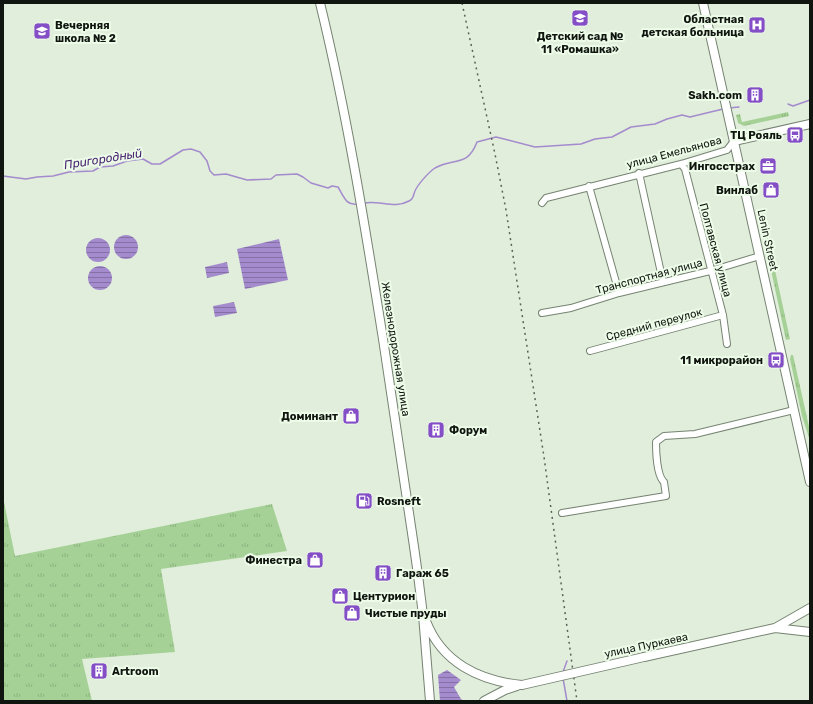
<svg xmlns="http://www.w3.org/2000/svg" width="813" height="704" font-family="Rubik,sans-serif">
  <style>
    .grass { fill: url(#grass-tufts) }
    .water { fill: url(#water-rules) }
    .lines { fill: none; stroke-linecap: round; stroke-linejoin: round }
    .stream { stroke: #a48bcd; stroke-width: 1.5 }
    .minor-casing { stroke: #768372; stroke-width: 8 }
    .major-casing { stroke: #768372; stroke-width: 10 }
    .minor { stroke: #fff; stroke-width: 6 }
    .major { stroke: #fff; stroke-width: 8 }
    .rail { stroke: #5a6258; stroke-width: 1.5; stroke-dasharray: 2 4; stroke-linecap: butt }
    .major-bridge-casing { stroke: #768372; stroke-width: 10; stroke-linecap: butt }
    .major-bridge { stroke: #fff; stroke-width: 8 }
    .labels { text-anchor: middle; stroke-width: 4; stroke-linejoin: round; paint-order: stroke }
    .poi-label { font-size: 11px; font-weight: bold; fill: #10150f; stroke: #edfce8; text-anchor: end }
    .street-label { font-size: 11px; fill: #10150f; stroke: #edfce8 }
    .water-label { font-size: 12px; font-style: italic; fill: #482472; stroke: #edfce8 }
  </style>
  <defs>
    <pattern id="grass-tufts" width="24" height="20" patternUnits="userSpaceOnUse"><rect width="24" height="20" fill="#a5d196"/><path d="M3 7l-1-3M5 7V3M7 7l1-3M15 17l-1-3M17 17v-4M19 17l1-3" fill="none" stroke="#8db380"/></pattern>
    <pattern id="water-rules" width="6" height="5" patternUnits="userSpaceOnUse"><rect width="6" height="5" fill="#a48bcd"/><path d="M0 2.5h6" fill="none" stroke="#8470a5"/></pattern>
  </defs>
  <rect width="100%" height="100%" fill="#e0eedb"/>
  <path class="grass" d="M788 112 789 116 744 126 738 123 736 115 740 114 742 122Z
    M768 238 790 339 786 340 765 242V240Z
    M791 355H793L810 431V441L802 416 790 359Z
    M3 497 15 556 272 504 287 551 161 569 175 652 82 659 92 701H3Z"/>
  <path class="water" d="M114 247a12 12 0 1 1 24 0a12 12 0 1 1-24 0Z
    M86 250a12 12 0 1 1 24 0a12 12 0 1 1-24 0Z
    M279 239 288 280 245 289 237 249Z
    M227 262 229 273 207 278 205 267Z
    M88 278a12 12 0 1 1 24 0a12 12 0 1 1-24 0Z
    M234 302 237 313 215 317 213 306Z
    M447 670 461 680 454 687 461 699 464 701H440L438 675Z"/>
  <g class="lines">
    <path class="stream" d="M788 104 793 106 810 100
      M729 108 739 107
      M3 176 26 179 37 177 53 176 69 172 93 171 100 167 113 166 127 161 143 159 152 164H160L183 150 191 149 200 152 207 161 210 171 214 175 226 174 247 180 271 179 276 175 297 174 303 177 311 183 328 188 332 186 338 187C344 197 346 206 358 204
      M364 203C380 200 395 209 409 201 414 199 413 195 415 191 418 184 429 172 435 168 454 157 467 168 477 142L496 137 535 147 581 144 595 139 612 137 631 127 655 124 667 119 682 115 690 117 723 109
      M563 672 567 661
      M563 678 567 701"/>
    <g class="minor-casing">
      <path id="minor" d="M681 164 685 169 723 315 727 344
        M639 173 663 282
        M589 186 619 293
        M542 203 546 198 681 164 727 150 734 141
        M542 313 571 308 619 293 710 271 760 256
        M590 351 723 315
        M562 513 666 496 664 482C657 476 656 452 656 442L664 436 695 434 794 410"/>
    </g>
    <g class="major-casing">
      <path id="major" d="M320 3C347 114 365 226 383 339 395 417 407 496 418 575L423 615 430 701
        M703 3 810 482
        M734 141 810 124
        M426 621C442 663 480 681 522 685
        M775 628 810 632
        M644 657 775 628 810 608
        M484 701 505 690 517 686"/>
    </g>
    <use href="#minor" class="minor"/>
    <use href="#major" class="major"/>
    <path class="rail" d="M462 3 495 154 506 210 544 457 577 701"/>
    <g class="major-bridge-casing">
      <path id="major-bridge" d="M522 685 644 657"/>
    </g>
    <use href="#major-bridge" class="major-bridge"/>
  </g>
  <defs>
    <g id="school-square" transform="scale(0.9)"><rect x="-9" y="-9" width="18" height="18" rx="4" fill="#844fc6" stroke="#edfce8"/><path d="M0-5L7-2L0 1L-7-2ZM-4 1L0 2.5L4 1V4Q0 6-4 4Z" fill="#fff"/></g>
    <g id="hospital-square" transform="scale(0.9)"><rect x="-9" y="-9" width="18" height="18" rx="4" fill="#844fc6" stroke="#edfce8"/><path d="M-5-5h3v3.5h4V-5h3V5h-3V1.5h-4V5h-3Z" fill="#fff"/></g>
    <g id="building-square" transform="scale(0.9)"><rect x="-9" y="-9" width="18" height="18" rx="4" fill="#844fc6" stroke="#edfce8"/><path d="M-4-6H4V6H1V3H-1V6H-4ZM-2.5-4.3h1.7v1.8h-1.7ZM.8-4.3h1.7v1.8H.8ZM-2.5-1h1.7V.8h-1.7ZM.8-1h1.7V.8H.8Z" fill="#fff"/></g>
    <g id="bus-square" transform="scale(0.9)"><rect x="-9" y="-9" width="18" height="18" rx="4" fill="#844fc6" stroke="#edfce8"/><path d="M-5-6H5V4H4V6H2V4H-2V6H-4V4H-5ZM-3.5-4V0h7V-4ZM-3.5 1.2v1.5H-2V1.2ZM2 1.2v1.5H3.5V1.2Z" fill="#fff"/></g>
    <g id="office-square" transform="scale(0.9)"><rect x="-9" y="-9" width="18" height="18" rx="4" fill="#844fc6" stroke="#edfce8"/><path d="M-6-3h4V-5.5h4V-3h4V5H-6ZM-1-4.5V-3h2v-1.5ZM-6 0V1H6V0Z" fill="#fff"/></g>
    <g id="shop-square" transform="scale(0.9)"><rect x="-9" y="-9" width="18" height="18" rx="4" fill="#844fc6" stroke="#edfce8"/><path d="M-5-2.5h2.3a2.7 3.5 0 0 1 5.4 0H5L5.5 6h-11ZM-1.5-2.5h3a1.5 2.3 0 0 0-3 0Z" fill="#fff"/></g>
    <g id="fuel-square" transform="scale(0.9)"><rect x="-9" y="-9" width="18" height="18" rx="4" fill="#844fc6" stroke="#edfce8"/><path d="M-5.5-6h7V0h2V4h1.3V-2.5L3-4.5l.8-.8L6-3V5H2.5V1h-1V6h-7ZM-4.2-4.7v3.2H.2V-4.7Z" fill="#fff"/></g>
  </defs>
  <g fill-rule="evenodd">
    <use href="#school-square" x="580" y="18"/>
    <use href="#hospital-square" x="757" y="25"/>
    <use href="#school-square" x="42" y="31"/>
    <use href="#building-square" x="755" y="95"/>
    <use href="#bus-square" x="795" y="135"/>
    <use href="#office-square" x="768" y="166"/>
    <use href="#shop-square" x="771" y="190"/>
    <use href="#bus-square" x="776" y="360"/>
    <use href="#shop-square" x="351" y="416"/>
    <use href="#building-square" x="436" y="430"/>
    <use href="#fuel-square" x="364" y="501"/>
    <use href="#shop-square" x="315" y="560"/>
    <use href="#building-square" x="383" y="573"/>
    <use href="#shop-square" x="340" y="596"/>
    <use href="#shop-square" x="352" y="613"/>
    <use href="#building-square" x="99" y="671"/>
  </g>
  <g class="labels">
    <g class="poi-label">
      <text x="744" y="23">Областная<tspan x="744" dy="13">детская больница</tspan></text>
      <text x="55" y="29" text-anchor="start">Вечерняя<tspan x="55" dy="13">школа № 2</tspan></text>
      <text x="580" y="40" text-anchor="middle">Детский сад №<tspan x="580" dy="13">11 «Ромашка»</tspan></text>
      <text x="742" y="99">Sakh.com</text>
      <text x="782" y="139">ТЦ Рояль</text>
      <text x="755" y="170">Ингосстрах</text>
      <text x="758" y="194">Винлаб</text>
      <text x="763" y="364">11 микрорайон</text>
      <text x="338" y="420">Доминант</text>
      <text x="449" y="434" text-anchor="start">Форум</text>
      <text x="377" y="505" text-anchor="start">Rosneft</text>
      <text x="302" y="564">Финестра</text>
      <text x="396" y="577" text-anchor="start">Гараж 65</text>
      <text x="353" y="600" text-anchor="start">Центурион</text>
      <text x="365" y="617" text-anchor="start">Чистые пруды</text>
      <text x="112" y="675" text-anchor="start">Artroom</text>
    </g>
    <g class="street-label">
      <text transform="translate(674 152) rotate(-15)" y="4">улица Емельянова</text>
      <text transform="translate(768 240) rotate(78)" y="4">Lenin Street</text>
      <text transform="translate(716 250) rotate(75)" y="4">Полтавская улица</text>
      <text transform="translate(649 276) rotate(-15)" y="4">Транспортная улица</text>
      <text transform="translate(654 324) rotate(-15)" y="4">Средний переулок</text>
      <text transform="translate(396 349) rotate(81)" y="4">Железнодорожная улица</text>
      <text transform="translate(646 645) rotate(-12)" y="4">улица Пуркаева</text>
    </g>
    <g class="water-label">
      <text transform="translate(103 159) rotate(-9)" y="4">Пригородный</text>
    </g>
  </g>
  <rect width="813" height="704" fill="none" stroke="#10150f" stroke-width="8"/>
</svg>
